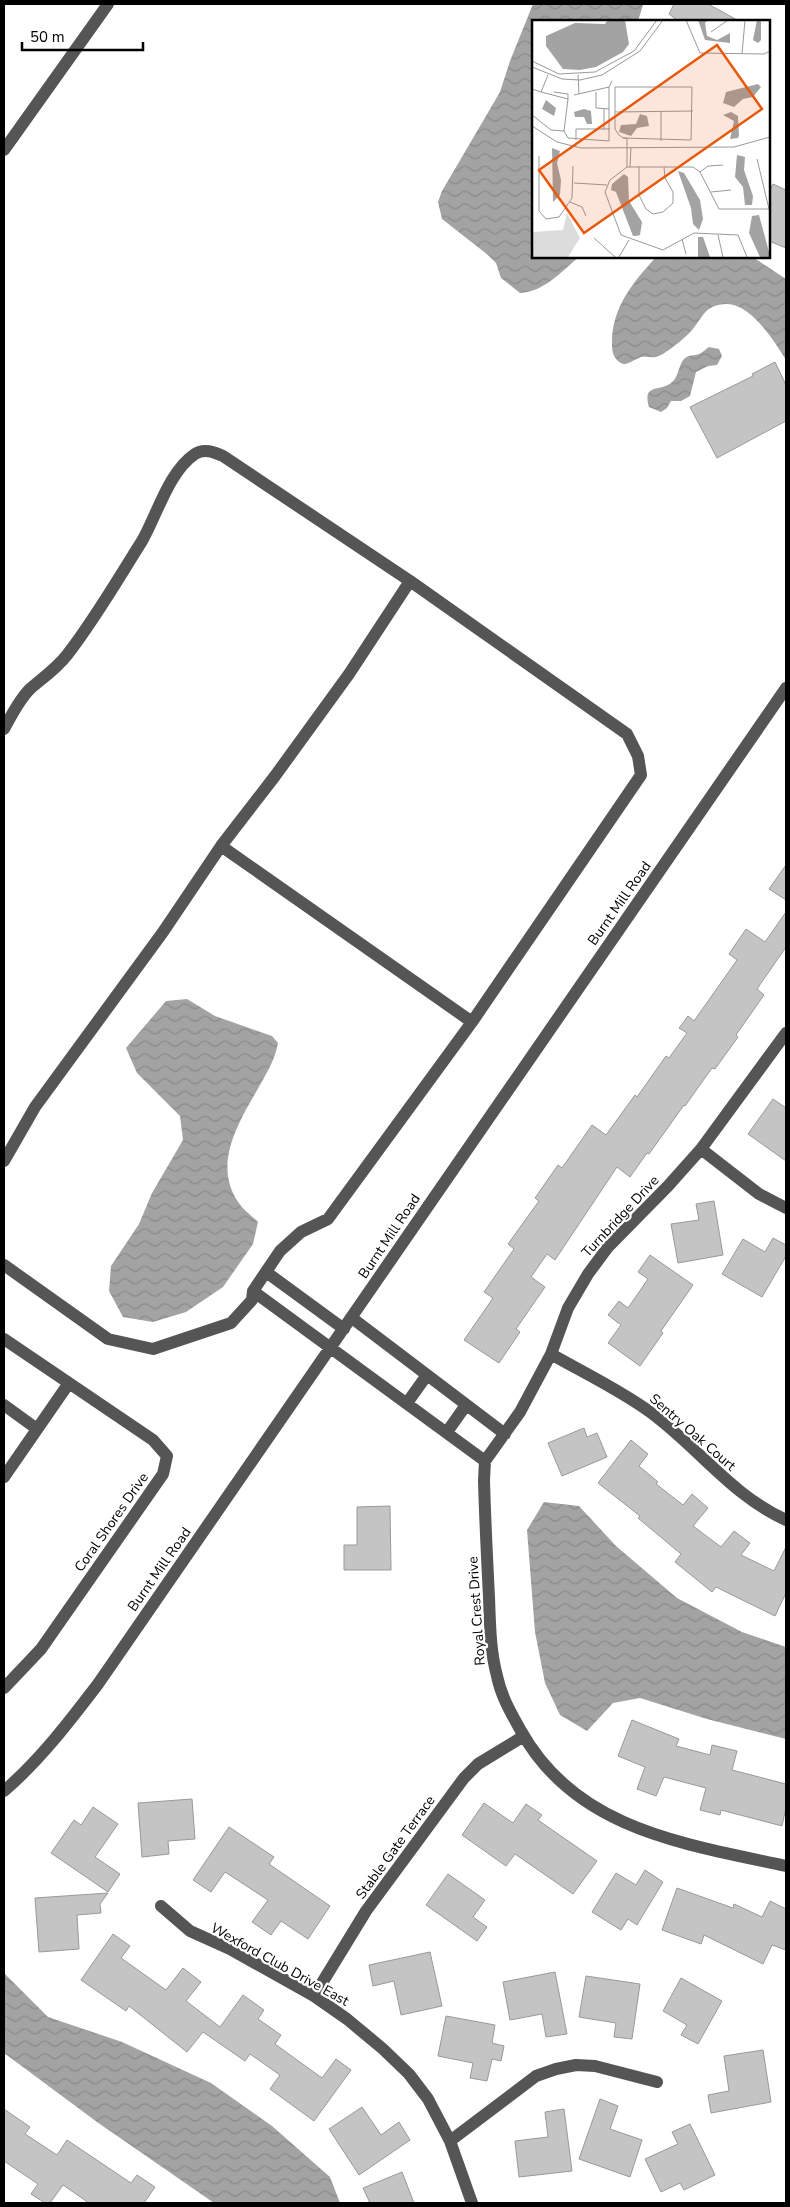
<svg xmlns="http://www.w3.org/2000/svg" width="790" height="2207" font-family="'Nunito Sans',sans-serif">
  <style>
    .water { fill: url(#water-waves) }
    .building { fill: #c4c4c4; stroke: #999 }
    .lines { fill: none; stroke-linecap: round; stroke-linejoin: round }
    .minor { stroke: #555; stroke-width: 12 }
    .labels { text-anchor: middle; stroke-width: 4.5; stroke-linejoin: round; paint-order: stroke }
    .street-label { font-size: 14px; fill: #000; stroke: #fff }
    .inset-road { fill: none; stroke: #999; stroke-width: 1 }
    .view { fill: #e8590c; fill-opacity: 0.15; stroke: #e8590c; stroke-width: 2.5 }
    .inset-edge { fill: none; stroke: #000; stroke-width: 2.5 }
  </style>
  <defs>
    <pattern id="water-waves" width="16" height="10" patternUnits="userSpaceOnUse" patternTransform="scale(1.25)"><rect width="16" height="10" fill="#a3a3a3"/><path d="M0 5q4-4 8 0t8 0" fill="none" stroke="#8b8b8b"/></pattern>
  </defs>
  <rect width="100%" height="100%" fill="#fff"/>
  <path class="water" d="M533 4 643 5 638 21H534V256H580C562 271 544 292 520 293L501 278 496 263 488 255 442 219 438 202 442 191 500 92 510 61Z
    M657 256H751L786 279V360C775 342 751 304 727 304 704 305 704 316 692 330 686 337 677 344 669 350 666 352 660 356 656 357 651 358 646 356 641 357 632 360 625 369 617 360 612 355 612 348 612 342 612 307 634 281 657 256Z
    M709 347 719 349 722 356 717 365 708 366 696 372 690 396 681 401H671L667 408 661 412 649 407C642 383 660 392 671 383 679 377 678 366 684 359 689 354 694 356 699 354 702 353 706 349 709 347Z
    M187 999 215 1016 272 1036 278 1043C275 1059 268 1071 260 1085 239 1122 210 1166 241 1206 246 1212 253 1217 258 1222L253 1244 223 1287 186 1312 153 1322 123 1317 109 1291 111 1266 139 1224 152 1193 183 1140 180 1116 137 1073 126 1048 166 1001Z
    M544 1502 579 1506 616 1546 677 1598 742 1632 786 1647V1739L707 1719 640 1698 613 1703 587 1731 560 1715 545 1683 535 1632 527 1530Z
    M4 1973 48 2017 122 2042 211 2083 272 2126 330 2177 340 2203H214L97 2122 4 2053Z"/>
  <path class="building" d="M674 4H708L739 21H678L669 14Z
    M773 184 786 190V248L769 241V191Z
    M775 362 786 385V421L717 458 690 407 753 376 752 374Z
    M786 865V900L769 889Z
    M786 912V947L757 989 764 995 736 1035 738 1037 715 1069 712 1068 685 1106 684 1105 649 1154 647 1153 630 1177 617 1167 555 1260 547 1254 531 1277 545 1287 516 1329 520 1332 499 1363 464 1340 493 1298 484 1292 514 1249 508 1244 539 1201 535 1198 558 1165 562 1168 592 1125 606 1135 635 1095 637 1097 666 1056 669 1058 687 1033 679 1028 688 1016 694 1021 737 960 729 954 746 929 765 942Z
    M773 1099 786 1108V1161L748 1134Z
    M714 1201 723 1255 678 1263 671 1224 699 1220 696 1204Z
    M773 1238 786 1245V1256L762 1297 722 1274 743 1239 765 1252Z
    M650 1255 693 1285 661 1331 663 1333 640 1366 608 1343 621 1325 608 1315 619 1301 628 1308 648 1279 638 1272Z
    M584 1428 587 1437 597 1433 607 1457 562 1476 548 1443Z
    M631 1440 648 1454 639 1466 658 1482 656 1484 683 1505 692 1494 708 1508 693 1526 721 1547 734 1531 750 1543 741 1555 774 1571 786 1547V1593L775 1616 716 1587 712 1592 675 1562 681 1554 638 1518 640 1516 598 1483Z
    M390 1506 391 1570H344V1545H357V1507Z
    M632 1720 679 1739 676 1746 710 1755 712 1745 737 1751 732 1770 786 1784V1808L782 1826 721 1810 720 1815 700 1810 706 1788 664 1777 656 1796 637 1789 645 1767 618 1756Z
    M192 1799 195 1839 168 1841 169 1854 142 1857 138 1803Z
    M484 1803 513 1823 526 1804 542 1815 538 1820 597 1861 573 1894 515 1854 506 1866 462 1835Z
    M93 1807 118 1824 95 1857 120 1874 108 1892 51 1853 74 1820 81 1825Z
    M229 1827 274 1857 269 1864 330 1906 308 1939 281 1921 271 1935 252 1922 268 1900 225 1872 211 1892 193 1880Z
    M645 1870 663 1882 637 1925 628 1919 621 1930 592 1912 616 1873 636 1885Z
    M448 1874 485 1900 473 1917 487 1927 477 1941 426 1905Z
    M677 1888 733 1908 734 1904 762 1917 770 1901 786 1909V1950L772 1945 763 1964 704 1935 701 1944 662 1930Z
    M108 1893 100 1904 101 1913 77 1915 79 1949 39 1952 35 1898Z
    M113 1934 130 1946 121 1958 166 1990 183 1968 201 1982 186 2001 220 2027 243 1995 264 2010 258 2019 281 2035 275 2044 322 2078 336 2059 351 2070 314 2121 270 2089 280 2075 250 2054 245 2061 203 2032 187 2052 129 2006 126 2011 81 1980Z
    M430 1952 442 2006 401 2015 394 1981 373 1986 369 1965Z
    M555 1972 567 2034 546 2037 542 2014 510 2020 503 1982Z
    M586 1976 640 1984 632 2039 614 2037 616 2023 579 2017Z
    M681 1978 722 2001 698 2044 681 2035 687 2025 663 2011Z
    M446 2016 495 2025 492 2043 504 2046 501 2061 492 2059 487 2081 470 2078 473 2063 438 2056Z
    M763 2050 771 2102 711 2113 708 2095 729 2091 724 2056Z
    M600 2099 618 2106 610 2129 642 2140 630 2177 579 2159Z
    M362 2107 381 2135 399 2122 410 2140 359 2175 329 2129Z
    M4 2109 30 2127 25 2134 57 2155 67 2140 131 2183 137 2175 155 2187 144 2203H89L63 2185 50 2203H45L31 2194 38 2184 4 2161Z
    M564 2109 572 2171 519 2177 515 2141 548 2137 545 2112Z
    M690 2124 715 2175 684 2190 680 2183 661 2192 645 2159 678 2144 672 2132Z
    M402 2172 414 2203H370L363 2188Z"/>
  <g class="lines">
    <path class="minor" d="M4 150 108 4
      M4 729C11 716 20 698 31 688 44 677 57 668 67 655 95 619 118 579 142 541 157 515 169 471 195 454 204 448 214 452 223 456L410 581 627 734 638 756 641 775 472 1022 328 1219 301 1232 280 1251 253 1291 252 1300 231 1323 153 1349 108 1339 4 1265
      M221 846 472 1022
      M701 1149 759 1194 786 1208
      M4 1161 35 1107 163 932 221 846 275 776 349 674 410 581
      M266 1272 344 1329
      M253 1291 485 1461
      M352 1318 505 1434
      M4 1339 153 1440 167 1456 163 1474 41 1649 4 1688
      M551 1354C584 1373 620 1390 650 1412 698 1447 731 1495 786 1520
      M407 1403 427 1375
      M4 1405 37 1429
      M447 1432 466 1405
      M485 1461 484 1480C485 1519 487 1558 489 1597 490 1623 490 1650 497 1676 501 1696 511 1713 521 1731 576 1830 685 1844 786 1866
      M485 1461 520 1412 551 1354 568 1308 588 1274 608 1247 668 1186 701 1149 786 1033
      M4 1477 69 1383
      M4 1791C40 1760 69 1722 98 1684L786 688
      M161 1906 190 1931 230 1949 314 1996 347 2019 383 2049 409 2074 428 2099 450 2141 472 2203
      M314 1996 366 1911 464 1778 478 1764 524 1736
      M450 2141 536 2076 556 2069 576 2065 595 2066 657 2082"/>
  </g>
  <g class="labels">
    <g class="street-label">
      <text transform="translate(619 903) rotate(-55)" y="5">Burnt Mill Road</text>
      <text transform="translate(620 1216) rotate(-47)" y="5">Turnbridge Drive</text>
      <text transform="translate(389 1236) rotate(-56)" y="5">Burnt Mill Road</text>
      <text transform="translate(693 1432) rotate(41)" y="5">Sentry Oak Court</text>
      <text transform="translate(111 1522) rotate(-55)" y="5">Coral Shores Drive</text>
      <text transform="translate(159 1569) rotate(-55)" y="5">Burnt Mill Road</text>
      <text transform="translate(476 1611) rotate(-94)" y="5">Royal Crest Drive</text>
      <text transform="translate(395 1847) rotate(-54)" y="5">Stable Gate Terrace</text>
      <text transform="translate(280 1964) rotate(29)" y="5">Wexford Club Drive East</text>
    </g>
  </g>
  <g transform="translate(532 20)">
    <rect width="238" height="238" fill="#fff"/>
    <path d="M35 193 48 218 36 237H0V212L31 210Z" fill="#dcdcdc"/>
    <path d="M76 0H93L97 24 91 32 64 47 48 50 31 49 14 26V16L43 3 73 4ZM176 0 173 3 175 16 185 20 198 13V23L173 20 166 0ZM225 0 229 1V20L226 23 221 20ZM226 64 229 67 221 77 211 79 202 87 191 83 194 72ZM14 80 24 88 22 96 10 89ZM52 89 59 91 60 104H55L52 97H43L42 92ZM199 92 206 96 207 115 206 118 198 119 202 101 191 95ZM108 94 115 96 117 106 105 108 99 116 87 112 89 105 104 104ZM20 128 28 131 25 143 29 160 28 175 21 182ZM205 135 213 137 212 150 221 176 220 185H213L211 167 203 157ZM146 151 152 153 168 180 171 199 167 210 161 204 159 188ZM92 154 96 157 97 181 110 202 108 215 104 216H101L84 172 79 170 80 164ZM227 195 237 232V237H228L217 213 220 196ZM166 217H171L178 237H166Z" fill="#a3a3a3"/>
    <path class="inset-road" d="M154 0 168 33 232 34 238 31M179 12 196 0M210 34 213 0M0 41 27 54 63 52 102 31 125 0M0 47 30 59 48 60 70 55 108 31 131 0M46 55 47 74M0 69 9 72 16 55M9 72 36 79 32 111M22 72 36 74V79M64 72V88L77 89M42 75 77 67M72 89V109M129 91V121M83 92 161 91M0 95 19 110 32 111 36 118M0 106 25 122 49 128 202 127 238 117M36 118 77 121V67L80 61M91 118 159 120 160 67H83V109L87 115 91 118H95M44 120V109H78M7 136V191L14 199 27 197 40 178 41 146M225 139 237 189M107 146V175L114 189 121 194 131 192 141 183V172L133 158 132 147M95 147 78 160 73 172 89 215 131 230 162 213 206 215 215 237M95 147H161L168 152 187 189H238M95 147V118M98 147 99 128M168 152 176 146 191 145M42 163 75 165M179 172 199 170M38 182 50 187 54 196M186 215 191 237M62 218 83 237M150 219 154 234M87 237 97 220"/>
    <path class="view" d="M185 25 230 89 52 213 7 150Z"/>
    <rect width="238" height="238" class="inset-edge"/>
  </g>
  <rect width="790" height="2207" fill="none" stroke="#000000" stroke-width="10"/>
  <path d="M22 42v8h121v-8" fill="none" stroke="#000000" stroke-width="2.5"/>
  <text x="30" y="42" font-size="15" fill="#000000" stroke="#ffffff" stroke-width="4" paint-order="stroke">50 m</text>
</svg>
